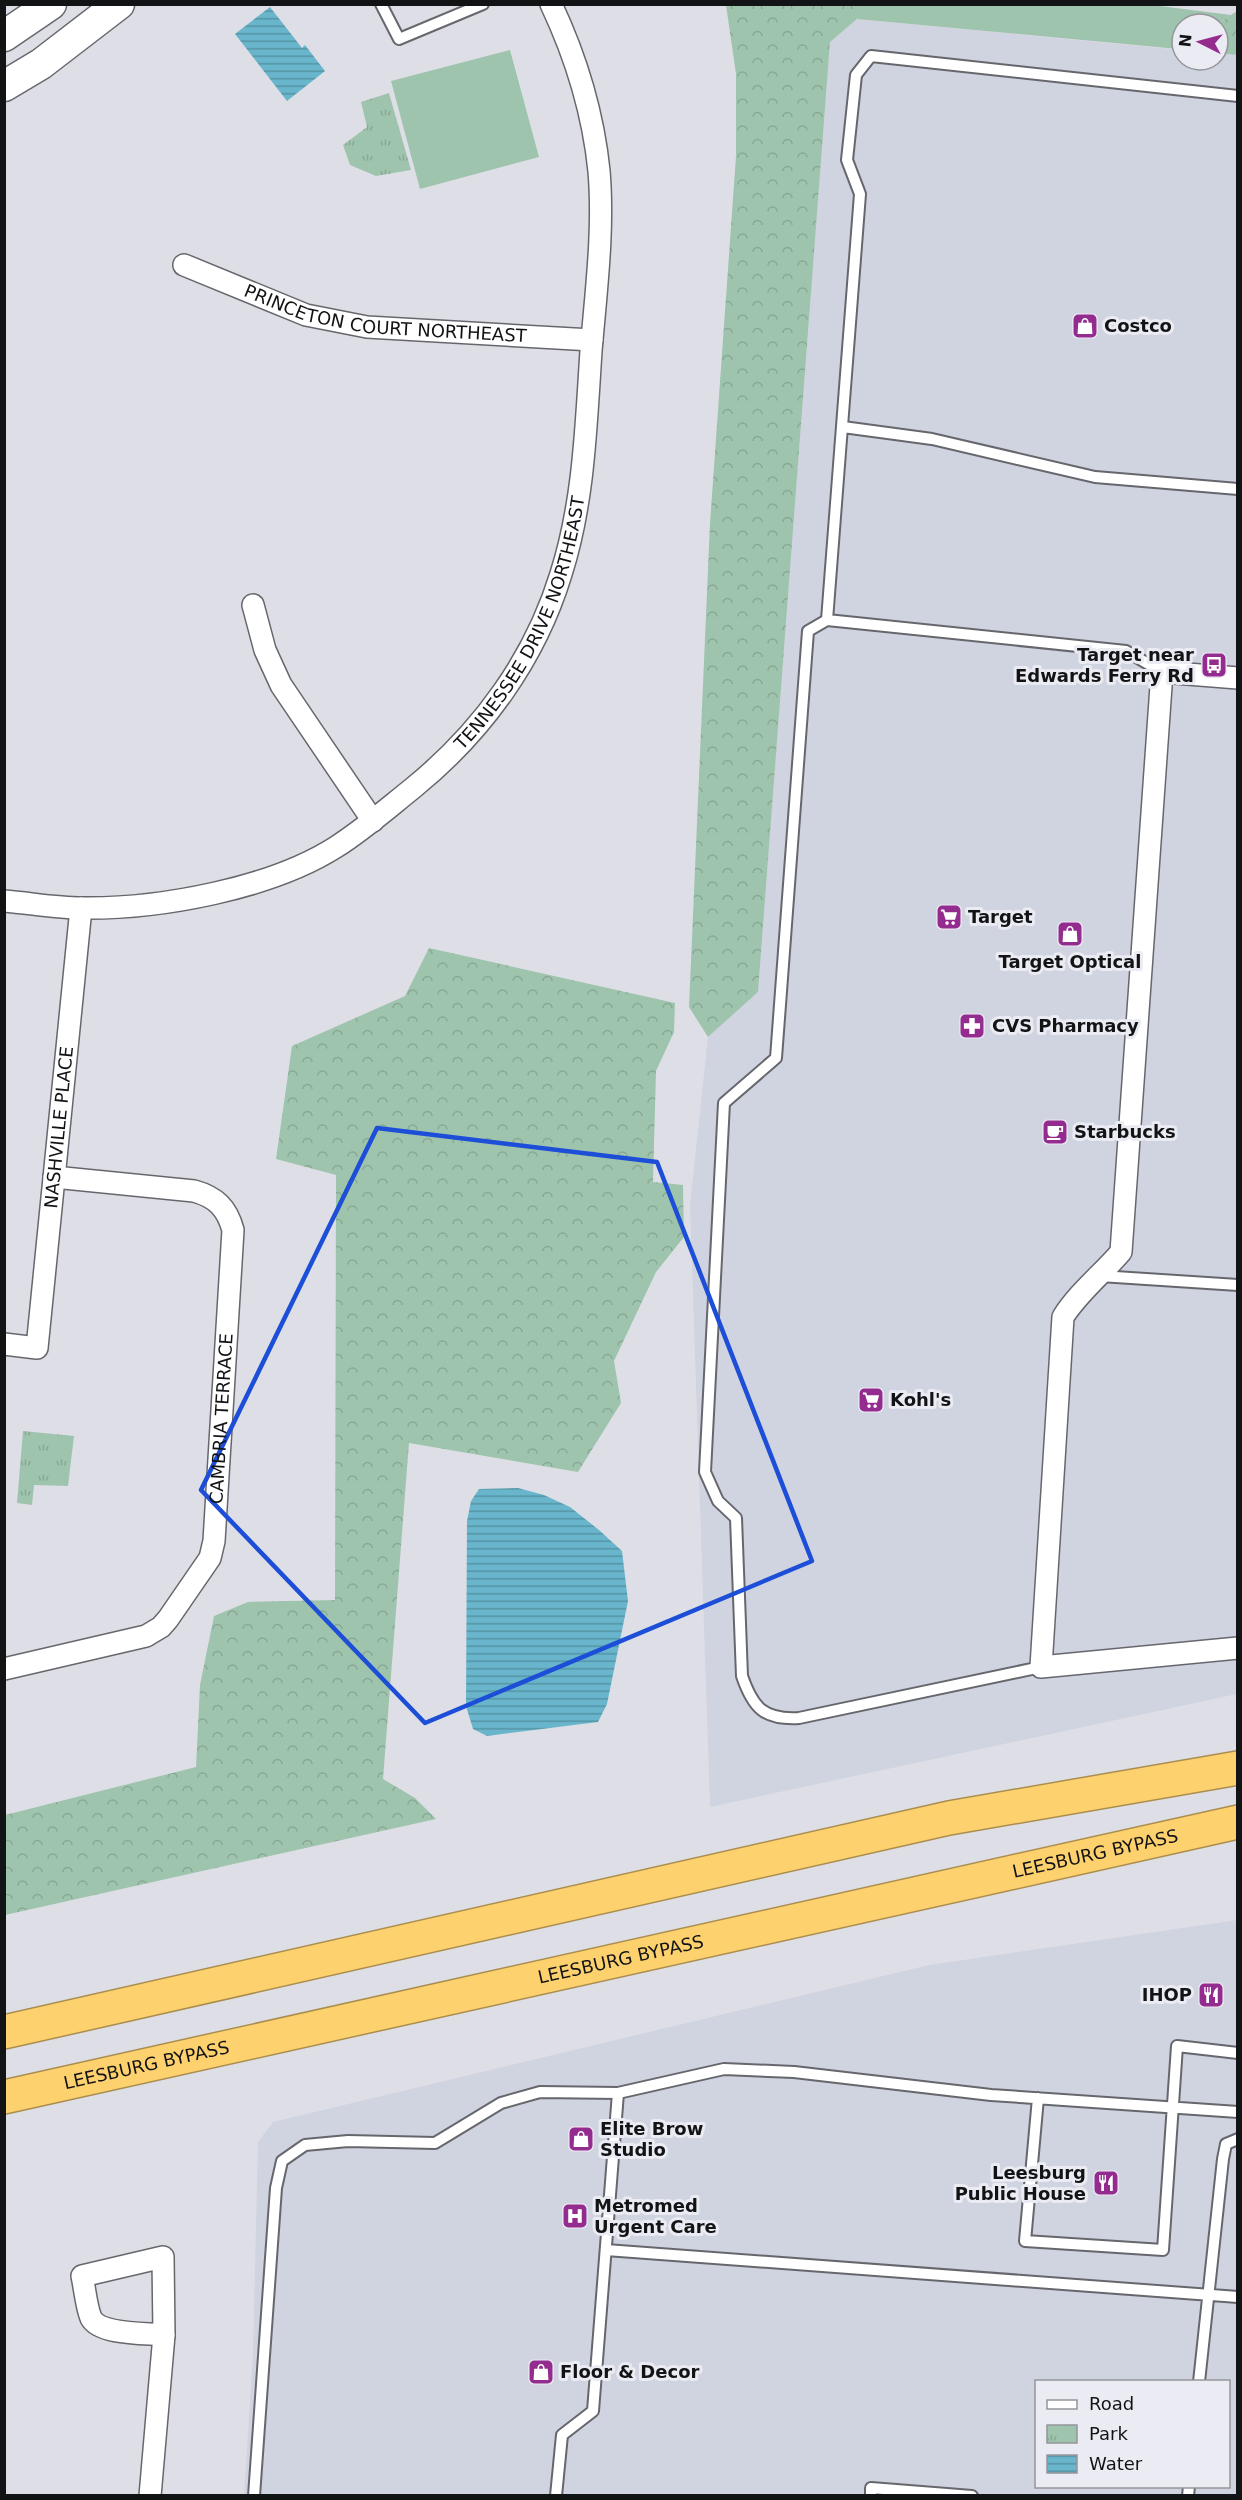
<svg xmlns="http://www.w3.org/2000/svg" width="1242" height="2500" font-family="'DejaVu Sans',sans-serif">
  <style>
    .built { fill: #d0d3e0; fill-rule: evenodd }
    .grass { fill: #9fc4ad }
    .forest { fill: url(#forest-crowns) }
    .park { fill: url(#park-tufts) }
    .water { fill: url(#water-rules) }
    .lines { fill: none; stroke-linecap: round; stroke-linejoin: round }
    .lane-casing { stroke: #66676d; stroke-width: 14 }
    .street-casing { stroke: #66676d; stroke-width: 24 }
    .secondary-casing { stroke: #66676d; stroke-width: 33 }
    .highway-casing { stroke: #ab8e4f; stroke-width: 36 }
    .lane { stroke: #fff; stroke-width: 10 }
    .street { stroke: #fff; stroke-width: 21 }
    .secondary { stroke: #fff; stroke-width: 30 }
    .highway { stroke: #fdd16e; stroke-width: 33 }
    .marked { fill: none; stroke: #1d4ed8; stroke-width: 4.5; stroke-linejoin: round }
    .labels { text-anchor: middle; stroke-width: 6; stroke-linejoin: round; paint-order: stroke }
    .street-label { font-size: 18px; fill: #121315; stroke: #ebecf3 }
    .poi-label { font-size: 18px; font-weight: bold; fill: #121315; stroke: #ebecf3; text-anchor: start }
  </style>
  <defs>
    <pattern id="forest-crowns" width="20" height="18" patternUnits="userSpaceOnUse" patternTransform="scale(1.5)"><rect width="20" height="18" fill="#9fc4ad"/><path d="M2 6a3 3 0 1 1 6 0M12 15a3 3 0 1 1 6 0" fill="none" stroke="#88a894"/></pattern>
    <pattern id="park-tufts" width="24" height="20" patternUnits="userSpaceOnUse" patternTransform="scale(1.5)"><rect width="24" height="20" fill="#9fc4ad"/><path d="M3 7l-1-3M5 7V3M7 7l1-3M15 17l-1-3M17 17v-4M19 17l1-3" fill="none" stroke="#88a894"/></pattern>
    <pattern id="water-rules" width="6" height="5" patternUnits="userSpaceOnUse" patternTransform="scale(1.5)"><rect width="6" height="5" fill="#69b6cc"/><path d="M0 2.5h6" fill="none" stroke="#5593a4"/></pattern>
  </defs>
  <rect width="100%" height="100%" fill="#dedfe6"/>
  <path class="built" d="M857 19 1182 50V60H1218V53L1237 55V1694L710 1807 690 1205 708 1037 758 992 830 42Z
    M1237 1920V2495L244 2496 253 2353 258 2142 273 2122 929 1965ZM1036 2382H1228V2486H1036Z"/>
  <path class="grass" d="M869 4H1144L1231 15 1217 24H1182V47L1178 49 857 19Z
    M510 50 539 157 420 189 391 81Z"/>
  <path class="forest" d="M726 5H869L857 19 830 42 758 992 708 1037 689 1007 710 523 736 156V74Z
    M1237 11V55L1218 53 1217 24Z
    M429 948 675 1003 674 1032 656 1071 653 1182 683 1185 684 1237 656 1272 614 1361 621 1403 578 1472 409 1443 383 1779 415 1798 436 1819 5 1915V1815L196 1767 200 1685 214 1616 248 1602 335 1600 336 1175 276 1159 292 1046 405 996Z"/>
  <path class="park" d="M389 93 411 170 376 176 350 165 343 145 367 127 361 102Z
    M23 1431 74 1436 68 1486 34 1485 32 1505 17 1503Z"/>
  <path class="water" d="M270 7 302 48 305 45 325 71 287 101 235 34Z
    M518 1488 544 1495 570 1507 599 1530 622 1551 628 1601 607 1704 598 1722 487 1736 473 1729 466 1706 467 1521 471 1501 479 1489Z"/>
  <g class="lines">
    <g class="lane-casing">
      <path id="lane" d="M381 4 399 39 483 4
        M843 427 932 439 1095 477 1238 489
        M827 620 808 631 776 1058 724 1103 705 1472 718 1501 736 1518 742 1676C753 1708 764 1720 799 1718L1041 1667
        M1162 672 1126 651 827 620 860 194 847 160 856 75 871 56 1238 96
        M1100 1276 1238 1285
        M1038 2098 1025 2241 1163 2250 1177 2046 1238 2053
        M606 2250 1238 2297
        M1199 2382 1223 2159 1226 2144 1238 2139
        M254 2496 276 2188 282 2161 305 2145 348 2141 435 2143 501 2103 540 2092 618 2093
        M556 2496 562 2435 593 2411 618 2093 724 2069 794 2072 991 2095 1238 2112
        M871 2496V2488L972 2496
        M1188 2496 1189 2486"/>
    </g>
    <g class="street-casing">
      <g id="street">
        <path id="s1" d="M184 265 306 315 367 327 592 340"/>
        <path d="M253 605 265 650 281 685 373 821"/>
        <path d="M1238 678 1162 672 1121 1252C1102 1274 1078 1293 1063 1317L1041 1667 1238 1648"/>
        <path id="s2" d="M4 901C30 903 56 908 82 908 159 909 270 889 336 847 363 830 388 808 413 788 482 732 535 659 561 574 584 502 586 426 591 351 596 292 604 230 599 171 593 112 576 57 551 4"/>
        <path id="s3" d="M4 1344 37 1348 81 908"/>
        <path id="s4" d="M4 1669 146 1636 161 1627 168 1619 210 1558 214 1541 233 1230C227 1208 216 1197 194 1191L54 1177"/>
        <path d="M163 2257 164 2335C146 2333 100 2335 91 2318 86 2306 85 2289 82 2276Z"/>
        <path d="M150 2496 164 2335"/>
      </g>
    </g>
    <g class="secondary-casing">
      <path id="secondary" d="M4 36 51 4
        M4 86 41 64 119 4"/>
    </g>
    <g class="highway-casing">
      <g id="highway">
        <path d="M4 2032 949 1818 1238 1768"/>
        <path id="s5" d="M4 2097 1238 1822"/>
      </g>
    </g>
    <use href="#lane" class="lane"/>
    <use href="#street" class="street"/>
    <use href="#secondary" class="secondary"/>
    <use href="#highway" class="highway"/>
  </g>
  <path class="marked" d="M377 1128 657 1162 812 1561 425 1723 201 1490Z"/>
  <defs>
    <g id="shop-square" transform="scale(1.35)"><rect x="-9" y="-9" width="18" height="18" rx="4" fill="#942c8f" stroke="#ebecf3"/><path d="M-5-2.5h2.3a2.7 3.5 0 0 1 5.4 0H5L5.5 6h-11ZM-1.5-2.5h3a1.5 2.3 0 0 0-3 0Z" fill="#fff"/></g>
    <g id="bus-square" transform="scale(1.35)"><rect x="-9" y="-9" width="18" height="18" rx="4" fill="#942c8f" stroke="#ebecf3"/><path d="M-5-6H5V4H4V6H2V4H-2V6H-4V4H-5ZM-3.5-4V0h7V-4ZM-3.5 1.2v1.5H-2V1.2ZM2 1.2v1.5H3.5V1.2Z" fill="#fff"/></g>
    <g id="supermarket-square" transform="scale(1.35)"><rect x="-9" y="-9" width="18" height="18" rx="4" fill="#942c8f" stroke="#ebecf3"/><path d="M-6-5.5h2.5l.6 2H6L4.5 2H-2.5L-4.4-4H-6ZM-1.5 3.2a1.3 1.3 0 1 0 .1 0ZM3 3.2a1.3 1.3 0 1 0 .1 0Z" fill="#fff"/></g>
    <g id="pharmacy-square" transform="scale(1.35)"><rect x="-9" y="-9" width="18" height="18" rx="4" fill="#942c8f" stroke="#ebecf3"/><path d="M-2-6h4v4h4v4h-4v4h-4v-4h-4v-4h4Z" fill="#fff"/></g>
    <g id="cafe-square" transform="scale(1.35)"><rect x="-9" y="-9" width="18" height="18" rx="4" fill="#942c8f" stroke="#ebecf3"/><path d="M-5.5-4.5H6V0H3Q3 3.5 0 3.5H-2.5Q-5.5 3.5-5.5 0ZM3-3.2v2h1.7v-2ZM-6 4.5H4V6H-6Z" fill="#fff"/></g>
    <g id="restaurant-square" transform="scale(1.35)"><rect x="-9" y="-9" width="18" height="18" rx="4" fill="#942c8f" stroke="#ebecf3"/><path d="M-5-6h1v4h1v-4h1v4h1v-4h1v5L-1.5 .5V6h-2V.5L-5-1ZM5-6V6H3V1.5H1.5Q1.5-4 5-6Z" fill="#fff"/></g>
    <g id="hospital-square" transform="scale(1.35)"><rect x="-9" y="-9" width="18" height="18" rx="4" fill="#942c8f" stroke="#ebecf3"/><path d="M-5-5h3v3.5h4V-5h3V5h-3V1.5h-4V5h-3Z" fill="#fff"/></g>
  </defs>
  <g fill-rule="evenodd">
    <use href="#shop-square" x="1085" y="326"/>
    <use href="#bus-square" x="1214" y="665"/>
    <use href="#supermarket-square" x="949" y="917"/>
    <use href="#shop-square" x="1070" y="934"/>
    <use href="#pharmacy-square" x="972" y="1026"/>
    <use href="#cafe-square" x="1055" y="1132"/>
    <use href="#supermarket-square" x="871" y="1400"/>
    <use href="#restaurant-square" x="1211" y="1995"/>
    <use href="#shop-square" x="581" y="2139"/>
    <use href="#restaurant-square" x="1106" y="2183"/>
    <use href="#hospital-square" x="575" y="2216"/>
    <use href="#shop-square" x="541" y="2372"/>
  </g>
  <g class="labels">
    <g class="street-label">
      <text dy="6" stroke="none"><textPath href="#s1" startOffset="210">PRINCETON COURT NORTHEAST</textPath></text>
      <text dy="6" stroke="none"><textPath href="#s2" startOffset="642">TENNESSEE DRIVE NORTHEAST</textPath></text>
      <text dy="6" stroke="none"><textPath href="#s3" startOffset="255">NASHVILLE PLACE</textPath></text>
      <text dy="6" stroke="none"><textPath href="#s4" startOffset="388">CAMBRIA TERRACE</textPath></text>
      <text dy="6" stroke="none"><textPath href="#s5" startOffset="1118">LEESBURG BYPASS</textPath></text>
      <text dy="6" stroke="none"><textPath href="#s5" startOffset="632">LEESBURG BYPASS</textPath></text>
      <text dy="6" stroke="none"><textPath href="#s5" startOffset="146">LEESBURG BYPASS</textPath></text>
    </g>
    <g class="poi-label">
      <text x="1104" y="332">Costco</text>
      <text x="1194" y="661" text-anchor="end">Target near<tspan x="1194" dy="21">Edwards Ferry Rd</tspan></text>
      <text x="968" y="923">Target</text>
      <text x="1070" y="968" text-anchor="middle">Target Optical</text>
      <text x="992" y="1032">CVS Pharmacy</text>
      <text x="1074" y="1138">Starbucks</text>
      <text x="890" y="1406">Kohl's</text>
      <text x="1192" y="2001" text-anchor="end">IHOP</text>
      <text x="600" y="2135">Elite Brow<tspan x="600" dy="21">Studio</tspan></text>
      <text x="1086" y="2179" text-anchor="end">Leesburg<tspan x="1086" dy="21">Public House</tspan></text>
      <text x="594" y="2212">Metromed<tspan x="594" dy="21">Urgent Care</tspan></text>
      <text x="560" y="2378">Floor &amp; Decor</text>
    </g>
  </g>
  <rect width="1242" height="2500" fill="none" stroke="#121315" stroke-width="12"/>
  <rect x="1035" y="2380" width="195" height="108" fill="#ebecf3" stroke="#94959a" stroke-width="1.5"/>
  <rect x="1047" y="2400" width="30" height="9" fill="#ffffff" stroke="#94959a" stroke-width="1.5"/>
  <text x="1089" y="2410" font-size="18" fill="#121315">Road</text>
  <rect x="1047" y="2425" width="30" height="18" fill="url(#park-tufts)" stroke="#94959a" stroke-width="1.5"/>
  <text x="1089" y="2440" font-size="18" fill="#121315">Park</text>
  <rect x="1047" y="2455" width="30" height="18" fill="url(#water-rules)" stroke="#94959a" stroke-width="1.5"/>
  <text x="1089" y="2470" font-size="18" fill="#121315">Water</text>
  <g transform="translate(1200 42) rotate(276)"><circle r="28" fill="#ebecf3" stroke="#94959a" stroke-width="1.5"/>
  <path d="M0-4.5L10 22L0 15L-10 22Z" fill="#942c8f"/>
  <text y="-9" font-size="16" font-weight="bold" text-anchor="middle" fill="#121315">N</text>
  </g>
</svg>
